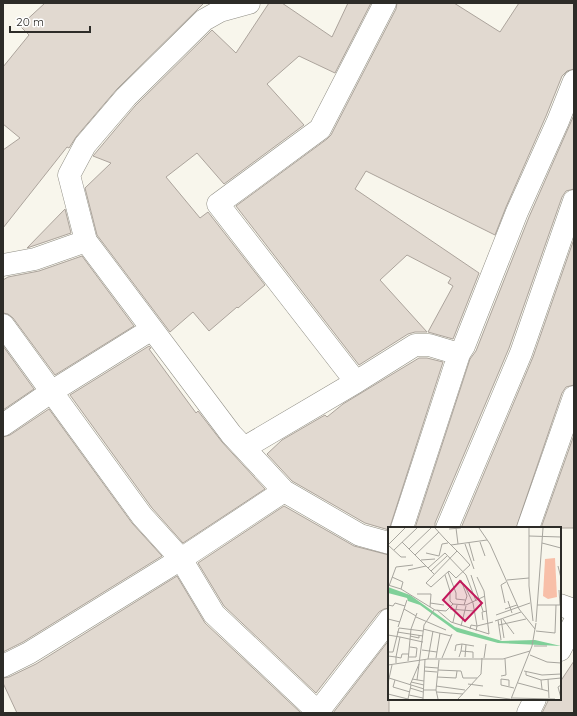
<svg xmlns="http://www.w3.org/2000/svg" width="577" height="716" font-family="Quicksand,sans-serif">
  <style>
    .building { fill: #e1d9d0; stroke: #aca49c }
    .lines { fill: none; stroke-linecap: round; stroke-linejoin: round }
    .minor-casing { stroke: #908e85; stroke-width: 23 }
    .minor { stroke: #fff; stroke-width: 22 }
    .inset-road { fill: none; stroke: #a7a59e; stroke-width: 1 }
    .view { fill: #c2185b; fill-opacity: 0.15; stroke: #c2185b; stroke-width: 2 }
    .inset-edge { fill: none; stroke: #2d2c28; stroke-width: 2 }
  </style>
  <rect width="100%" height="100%" fill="#f8f6ec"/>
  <path class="building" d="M45 3H204L117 89 76 137 69 148 67 147 3 228V150L20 138 3 124V67L29 35 20 26Z
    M269 3H282L332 37 348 3H371L335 73 299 56 267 84 304 125 224 184 197 153 166 177 200 218 208 212 265 285 238 308 237 307 209 331 193 312 170 332 97 235 85 188 111 163 93 156 135 106 212 30 236 53Z
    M397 3H454L500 32 519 3H574V69L567 71 562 76 546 116 506 207 495 235 366 171 355 189 479 273 453 339 428 332 453 286 448 283 451 278 407 255 380 280 427 332H415L408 334 359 365 236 206 327 139 331 135 396 9Z
    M574 115V189L566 191 562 197 509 348 435 523V528H415L470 359 476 351 529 217Z
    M65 209 71 233 27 248Z
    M574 239V385L566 387 562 393 516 528H461L533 357Z
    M82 256 134 326 55 375 13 318 8 314 3 313V280L8 277 39 271Z
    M3 346 34 389 3 410Z
    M149 346 151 348 149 349 196 413 198 411 222 442 265 489 183 543 152 508 70 395Z
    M419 358H427L443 362 389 530 365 523 292 481 267 454 282 440 325 415 327 417 343 404Z
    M49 409 132 523 162 556 23 642 3 652V437L10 435Z
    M574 435V528H541Z
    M284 506 354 546 389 555V608L384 609 379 612 316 693 224 606 198 563Z
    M177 576 205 623 301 713H17L3 683V678L9 677 36 664Z
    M389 640V713H333Z
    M574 661V713H542L549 699H560V682Z"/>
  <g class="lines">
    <g class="minor-casing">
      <path id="minor" d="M86 241 69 175 85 145 126 97 204 20 220 11 249 3
        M3 265 35 259 86 241 231 434 284 491 360 535 389 543
        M3 325 142 516 181 559 214 614 318 712
        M356 382 218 204 320 129 385 3
        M3 425 51 392 152 329
        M244 448 356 382 415 345H429L459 354 464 346 517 212 558 121 574 81
        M402 528 459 354
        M447 528 521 353 574 201
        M528 528 574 397
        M560 605 574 610
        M560 650 574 623
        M3 666 29 653 181 559 284 491
        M317 713 389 620
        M528 713 535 699"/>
    </g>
    <use href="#minor" class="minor"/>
  </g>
  <g transform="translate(388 527)">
    <rect width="173" height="173" fill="#f8f6ec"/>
    <path d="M167 31 169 70 160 72 155 69 157 32Z" fill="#f8bfa8"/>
    <path d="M0 60 22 68 67 100 114 114 147 113 173 119 110 116 69 105 32 78 20 74 19 71 0 66Z" fill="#80d099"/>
    <path class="inset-road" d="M47 1 57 12 74 29 82 38 68 51 61 44 43 60 38 56 69 24M68 1 70 17M91 1 102 17 131 82 147 102M141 1V59L145 94M61 2 73 1M141 9 173 10M14 15 46 47M92 15 97 29M81 16 86 34M154 16 173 21M77 17 86 42M0 18 17 1M0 18 13 30H18M63 18 99 13M21 22 43 1M6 23 29 1M38 26 51 29M27 28 51 5M51 29 54 17 60 16M33 33 47 32M170 39 173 51M40 41 57 26 78 48 88 74M20 43 38 39M43 44 59 29M60 45 68 66V72L77 73M57 48 62 64V74L65 77M83 48 95 84M4 50 15 55 13 62M73 53 79 69 76 78M119 53 141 51M76 57 85 76 89 99 105 95M0 58 13 62 47 83 58 84 65 77 78 78 97 69M1 59 8 40 25 38M171 63 172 78M29 67H43L42 80M120 74 124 86M42 76 56 78M117 76 113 58 118 55M0 78 5 79 7 76 17 79M149 78H173M16 82 28 89M62 82 86 84M117 82 129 78M49 83 63 95 101 107 96 64 89 50M108 88 142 76M28 90 58 103M0 92 12 95M113 92 116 111M115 92 126 107M95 93 94 85 99 84M110 93 113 113M107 94 133 85M65 95 69 78M148 95 155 1M111 98 138 92M73 99 78 79M10 100 19 73M35 102 63 109M82 102 83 98 89 99 88 104M148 104 167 106 168 78M9 105 35 109M0 108 12 110 8 130 0 129M22 109 31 111V108M12 110 35 115M146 119H159M34 123 49 125M67 124 68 118 74 117M73 124 74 117 86 119M0 125H5L11 101 35 104M142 128 159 135 173 136M21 130H28L29 121 22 120M71 130 73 124 85 125V131M77 130 78 118M48 131 52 106M54 131 64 107M96 131 98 117M40 132 45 104M20 134 23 102 29 86M8 136V130L13 131 14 127H21M0 138 40 132H115L142 124M37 140 50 141M50 143 73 144 75 151H89M36 144 49 145M136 144 154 148 173 147M138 145V148L153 153M113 149 118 148 117 132M49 150 68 151 69 144M1 151 36 162M24 152 36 154M160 152 161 171M7 153 5 160 22 165M29 153 31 137M23 155 36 158M0 156 4 138M130 156 160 164M80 157 95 159M22 158 31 137 36 98 46 83M173 158 170 160 173 171M48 159 77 163M121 159V153L113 152V158L126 161M22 161 35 165M154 162 153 153 173 151M35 163H48M49 165 75 167M0 167 20 172 23 158M21 168 35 171M91 168 122 172M124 171 167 172M35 172 37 132M50 172 48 163 51 133M70 172 93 147 94 131M123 172 144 119 148 96"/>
    <path class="view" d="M72 54 94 76 77 94 55 73Z"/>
    <rect width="173" height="173" class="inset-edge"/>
  </g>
  <rect width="577" height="716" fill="none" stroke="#2d2c28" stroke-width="8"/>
  <path d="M10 26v6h80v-6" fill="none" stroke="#2d2c28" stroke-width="2"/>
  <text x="16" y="26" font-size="12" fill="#2d2c28" stroke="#ffffff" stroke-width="3" paint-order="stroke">20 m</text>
</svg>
